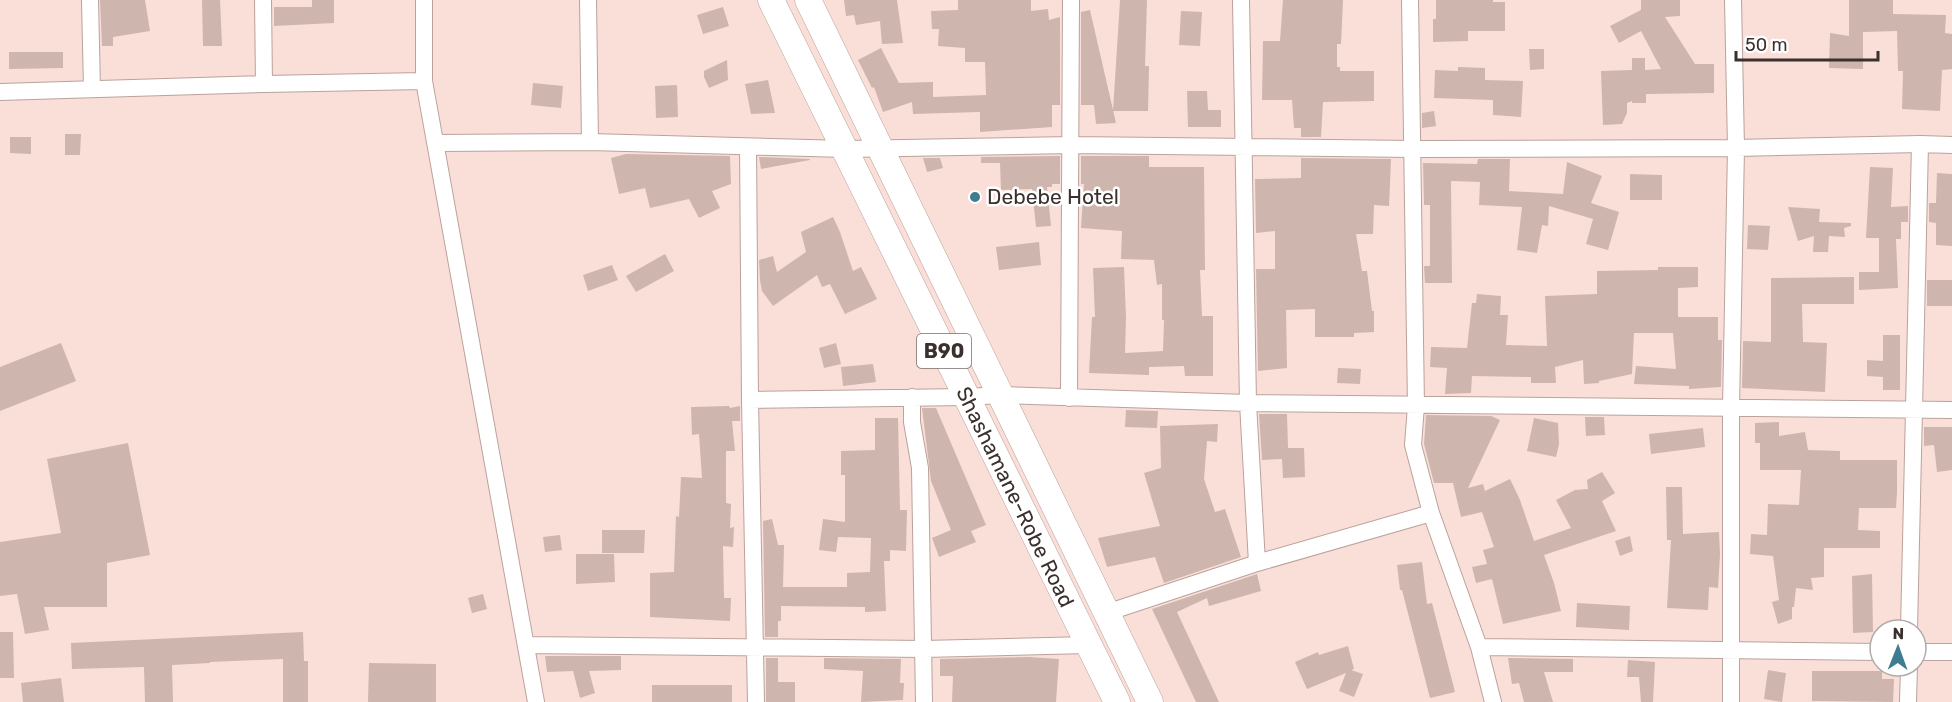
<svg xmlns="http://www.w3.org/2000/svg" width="1952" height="702" font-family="Rubik,sans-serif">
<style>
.building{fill:#ceb5ad}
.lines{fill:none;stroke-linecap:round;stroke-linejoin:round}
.minor-casing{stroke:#bba29b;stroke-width:18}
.primary-casing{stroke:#bba29b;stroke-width:27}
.minor{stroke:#fff;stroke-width:16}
.primary{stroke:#fff;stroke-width:26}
.poi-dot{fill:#3f7c92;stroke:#fff;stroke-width:2}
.labels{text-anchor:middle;stroke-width:5;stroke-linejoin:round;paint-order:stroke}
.shield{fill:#fff;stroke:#756e6c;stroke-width:1.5}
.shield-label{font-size:20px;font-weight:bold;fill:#3a302d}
.poi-label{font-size:21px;fill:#3a302d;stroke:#fff;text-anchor:start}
.street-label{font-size:21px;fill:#3a302d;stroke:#fff}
</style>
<rect width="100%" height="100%" fill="#fadfd8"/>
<!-- building -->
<path class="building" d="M100,0H145L150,31L113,37V46H102Z
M202,0H220L222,46H203Z
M312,0H334V23L274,26V7H312Z
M844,0H897L903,43L882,44L880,21L856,25L854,15L846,16Z
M958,0H1031V11L1048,9L1049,20L1060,17V105H1052V127L980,132V112L913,114L912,102L883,112L874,87L872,88L858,60L881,48L899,83L933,82V97L986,95L985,62H965V48L938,46L939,29H932L931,11L958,10Z
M1120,0H1147L1145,66H1149L1148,111H1113Z
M1283,0H1343L1341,44H1337V67H1340V71H1374V101L1323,102L1321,137H1301V128H1294L1292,100H1262L1263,41H1280Z
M1436,0H1493V2H1505V31H1468V41L1433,42V19H1436Z
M1641,0H1680V16L1665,17L1695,64H1714V93L1646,94V103H1632V101L1627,103V113L1622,124L1603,125L1601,71L1632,70V58H1645V70L1661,69L1641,31L1619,43L1610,26L1641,10Z
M1849,0H1893V14L1946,15L1945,33L1952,34V69L1942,70L1940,111L1902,109L1903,71H1898L1897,31L1863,32V69L1829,68L1830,33L1849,36Z
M723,7L729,26L703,34L697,15Z
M1090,10L1116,123L1096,124L1094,105H1081V12Z
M1181,11L1202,12L1200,46L1179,45Z
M1529,49H1544V69L1530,70Z
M9,52H63V68L9,69Z
M727,60L728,80L709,88L704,77V71Z
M1458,67L1485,68V80L1523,81L1521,117L1493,115V100L1434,98L1435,70L1458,71Z
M768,80L775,113L751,114L745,84Z
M533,83L563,86L561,108L531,105Z
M677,85L678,117L656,118L655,86Z
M1187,91H1207L1208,110H1221V127H1188Z
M1434,111L1436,126L1422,128V113Z
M65,134H81L80,155H65Z
M10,137H31V154L10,153Z
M626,154L730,156L731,184L712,191L720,208L699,218L689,199L650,208L645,188L619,194L611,158Z
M1060,156V184H1052V187H1047L1051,226L1036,227L1032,189L1001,190L1000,163H981V157Z
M1081,156H1149V167H1204L1205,270H1200L1202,316H1213V376H1185L1184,366L1149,367V375L1089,373L1092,317H1095L1093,268L1124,267L1126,318L1125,353L1163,351L1164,320H1162V284L1157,285L1154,260L1121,259L1122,231L1081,228L1084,184H1081Z
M759,157L810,159V160L761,169Z
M923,158H940L943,168L927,172Z
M1301,158L1391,159L1389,206L1374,205L1373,234H1356L1362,271H1367L1372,311H1374V332L1354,333V337H1315V309L1286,310L1287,368L1258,371L1256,269H1275V231L1256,233L1255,179L1301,178Z
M1478,159H1510L1509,191L1563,194L1567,162L1602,176L1591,203L1619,212L1608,250L1586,244L1593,219L1549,206L1548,226L1542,225L1537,253L1517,250L1522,207L1479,205L1480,182L1451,181L1452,283H1425L1424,266H1430V205H1424L1423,163L1477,164Z
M1870,167L1893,168L1891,207L1908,206V222H1901V239H1896L1898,288L1859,290V272H1879V238H1866Z
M1937,173L1952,174V246L1936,245V223L1929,222V203H1936Z
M1630,174L1662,175V200H1630Z
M1788,207L1820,209L1819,222L1851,223V226L1844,228L1845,237L1829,236L1828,252H1813L1814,236L1798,241Z
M833,217L840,232L853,271L861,267L877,299L845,314L830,284L822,287L817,275L773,306L762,291L760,280L759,260L773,256L777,272L806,252L801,232Z
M1748,225L1770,226L1768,250L1747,249Z
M1039,242L1041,265L999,270L996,247Z
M665,254L674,271L636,292L626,276Z
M612,265L618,280L588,291L583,275Z
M1658,267H1698V287L1678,288V317H1718V340H1722L1721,387L1689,389V386L1634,384L1636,366L1676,369L1673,333H1634L1632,374L1599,381V383L1584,384L1583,360L1555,367L1556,383H1531V377L1472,376L1471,393L1445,394L1447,368L1430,367L1431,347L1467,348L1472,303H1476L1477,294L1501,296L1500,315H1508L1506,345L1547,346L1545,296L1597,294V271L1658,270Z
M1854,277V304H1802L1803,342L1827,343L1825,392L1742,388L1743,341L1771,342V278Z
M1927,280H1952V306H1927Z
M1883,335H1900V390H1883V377L1867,376V360L1883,361Z
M61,343L76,381L0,411V367Z
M836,343L841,364L824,368L819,348Z
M873,364L876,382L843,386L841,367Z
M1338,368L1361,369L1360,384L1337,383Z
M729,406L730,408L740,406V421H732L735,451H726V503L731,504L730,528L734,527L733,547L723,546L724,598H731L730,621L650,617V573L674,572L676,516L679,517L681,477L702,478L699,434L692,435L691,407Z
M922,408H936L986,525L971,531L976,542L939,557L932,538L951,530L931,481Z
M1126,410L1158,411L1157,428L1125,427Z
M1259,414H1287L1288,448H1304L1305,477L1283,478L1282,459L1262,460Z
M1426,415L1491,416L1500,420L1468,488L1483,484L1485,491L1510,479L1520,500L1534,541L1571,528L1556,500L1575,490L1588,489L1587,480L1602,472L1615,493L1602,501L1616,531L1544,555L1554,583L1561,611L1503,624L1492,579L1476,583L1472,567L1487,564L1483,550L1494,547L1482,512L1461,517L1453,483H1434L1424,444Z
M1585,417H1604L1605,435L1586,436Z
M875,418H898L900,510H907L906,551L890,550V561H884L886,611L865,612V607L781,606V621H778V637H765L763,521L772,519L778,545H784L783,587H847V573L870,572L871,538L838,537L836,552L819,550L823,519L845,522V475H841V451L875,450Z
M1534,418L1558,423L1559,444L1556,457L1527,451Z
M1779,422V436L1805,432L1808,450L1840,451V460H1897V492L1896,508H1859L1858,530L1880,531V548H1824V577L1811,578L1813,590L1796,588L1794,607H1792V619L1778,624L1772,602L1779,600L1773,556L1750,554L1751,534L1767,535L1768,504L1799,505L1801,470H1760V443H1755V423Z
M1218,424L1217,442L1207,441L1204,479L1215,512L1225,509L1241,557L1164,583L1155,557L1107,567L1098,538L1160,526L1144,473L1161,468L1160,426Z
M1924,427H1952V470L1937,472L1934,445L1924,446Z
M1703,428L1705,447L1651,454L1649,434Z
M128,443L150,555L107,563V607H44L49,630L25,634L17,594L0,596V542L61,533L47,459Z
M1666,487H1682L1683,534L1719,532L1720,555L1718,588L1709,587L1708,610L1667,608L1671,540H1667Z
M602,530H645L644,553H602Z
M560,535L562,550L545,552L543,537Z
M1630,536L1633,551L1620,556L1615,541Z
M576,554H614L615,582L576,584Z
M1422,562L1427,604L1432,603L1455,692L1430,698L1402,590H1400L1397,565Z
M1257,574L1261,591L1209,606L1207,598L1177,612L1219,702H1196L1152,609Z
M1872,574L1873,632L1853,633L1852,576Z
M483,594L487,609L472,613L468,598Z
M1577,603L1630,606L1629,630L1576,627Z
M0,632H13L14,678H0Z
M303,632L304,661H308V702H283V659L210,662V663L172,665L173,702H145L144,667L72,669L71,643Z
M1348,646L1354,669L1351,670L1363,674L1354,697L1339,691L1346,673L1307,689L1295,662L1318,652L1319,655Z
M545,656H621V670L589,671L595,693L580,698L573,671L547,672Z
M1028,657L1059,659L1056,702H952L953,676H940V659Z
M766,658H778V682H795V702H766Z
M824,658L901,659L900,683H904L903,700L861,702L863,671L824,669Z
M1508,658L1573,659V672H1544L1553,702H1524L1519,683L1512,684Z
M1628,660L1655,662L1653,702H1641L1639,677H1627Z
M369,663L436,664V702H368Z
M1768,670L1786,673L1782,702L1764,699Z
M1812,671H1882V679H1894L1893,702L1812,701Z
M61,678L64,702H23L21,683Z
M652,685H732V702H652Z"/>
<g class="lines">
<!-- minor casing -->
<g class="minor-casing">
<path id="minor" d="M90,0L92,89
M263,0L264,84
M424,0V81L536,702
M588,0L590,142
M1241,0L1248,403L1257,563
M1410,0L1416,406L1413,445L1431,513L1479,647L1493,702
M0,92L264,84L424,81
M435,143L590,142L846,149L1072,145L1413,149L1736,148L1920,144L1952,145
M748,147L750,400L756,702
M912,397V422L920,468L924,702
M1069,398L1071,0
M750,400L966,397L1002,395L1248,403L1952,410
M1106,613L1257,563L1431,513
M1909,630L1920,144
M527,645L924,649L1089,645
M1479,647L1880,652
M1916,652H1952
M1731,702V408L1736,148L1733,0
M1908,702L1909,666"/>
</g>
<!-- primary casing -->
<g class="primary-casing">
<path id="primary" d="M771,0L1117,702
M808,0L1150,702"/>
</g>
<!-- minor -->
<use href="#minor" class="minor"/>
<!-- primary -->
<use href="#primary" class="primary"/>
</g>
<!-- markers -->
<circle class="poi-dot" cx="975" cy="197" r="6"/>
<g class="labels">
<!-- shield labels -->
<rect class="shield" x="917" y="334" width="54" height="34" rx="4.5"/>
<g class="shield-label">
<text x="944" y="358">B90</text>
</g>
<!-- poi labels -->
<g class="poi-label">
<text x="987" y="204">Debebe Hotel</text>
</g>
<!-- street labels -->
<g class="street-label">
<text transform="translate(1015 497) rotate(64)" y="7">Shashamane-Robe Road</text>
</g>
</g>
<!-- north arrow -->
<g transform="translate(1898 648) rotate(1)"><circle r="28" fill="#ffffff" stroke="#b0acab" stroke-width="1.5"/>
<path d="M0-4.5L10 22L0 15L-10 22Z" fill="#3f7c92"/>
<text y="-9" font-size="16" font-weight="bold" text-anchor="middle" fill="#3a302d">N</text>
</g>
<!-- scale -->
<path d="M1736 51v9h142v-9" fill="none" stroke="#3a302d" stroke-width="3"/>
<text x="1745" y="51" font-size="18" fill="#3a302d" stroke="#ffffff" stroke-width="4.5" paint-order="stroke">50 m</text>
</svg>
